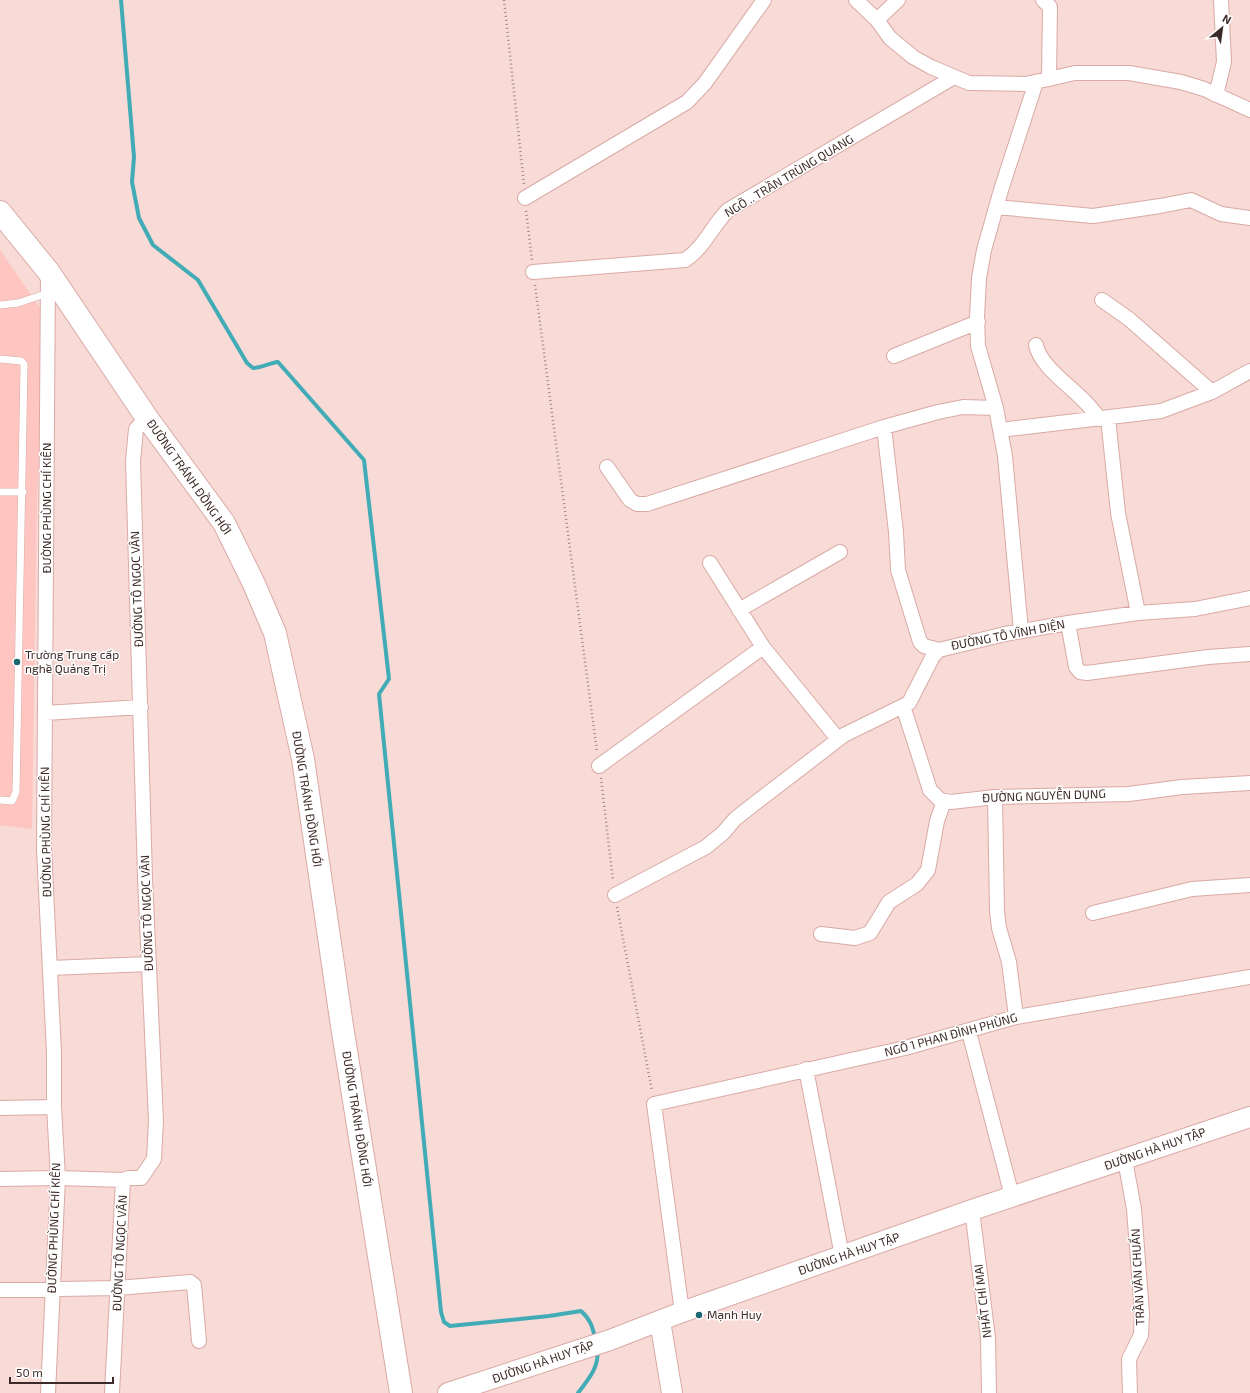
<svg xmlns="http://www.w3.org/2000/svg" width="1250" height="1393" font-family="'Exo 2',sans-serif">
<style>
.built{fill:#ffc6c1}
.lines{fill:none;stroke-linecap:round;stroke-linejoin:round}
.stream{stroke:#42acb6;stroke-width:4}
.lane-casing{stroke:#d9aaa5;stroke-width:8}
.street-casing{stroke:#d9aaa5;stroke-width:16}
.secondary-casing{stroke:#d9aaa5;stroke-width:22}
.highway-casing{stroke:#d9aaa5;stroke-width:24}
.path{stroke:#a18886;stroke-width:2.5;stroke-dasharray:1 3;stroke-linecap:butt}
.lane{stroke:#fff;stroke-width:7}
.street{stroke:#fff;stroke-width:14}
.secondary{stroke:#fff;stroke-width:20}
.highway{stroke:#fff;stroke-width:22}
.poi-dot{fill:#1c6870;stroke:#fff;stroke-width:1.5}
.labels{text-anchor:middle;stroke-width:3;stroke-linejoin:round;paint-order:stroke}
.street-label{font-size:12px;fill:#3c2a28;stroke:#fff}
.poi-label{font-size:12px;fill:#3c2a28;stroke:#fff;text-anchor:start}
</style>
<rect width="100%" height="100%" fill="#f8dad7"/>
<!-- built -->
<path class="built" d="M0,250L45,315L37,498L32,829L0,825Z"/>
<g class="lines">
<!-- stream -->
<path class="stream" d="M121,0L134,157L132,182L139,218L153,245L198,280L247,363L253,368C262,368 269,363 278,362L364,460L389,679L379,694L441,1312L444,1322L450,1326L549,1316L581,1311C590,1319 593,1327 595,1339
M578,1393C588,1380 600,1366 597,1350"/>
<!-- lane casing -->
<g class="lane-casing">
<path id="lane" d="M0,305L18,303L48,293
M0,359L21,361L24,364V368L16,792L12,801L0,800
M0,492H23"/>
</g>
<!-- street casing -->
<g class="street-casing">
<path id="street" d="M856,0L877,20L890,38L913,57L931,67L969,83L1026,84L1075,73H1129L1181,82L1204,89L1250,110
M1043,0L1050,7L1049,79
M877,20L898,0
M1216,95L1224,62L1221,0
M525,198L687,102L705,83L764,0
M996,207L1093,216L1160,206L1191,200L1221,214L1250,218
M533,272L685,260C704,248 712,226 728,210L954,77
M1102,300L1129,319L1212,392
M1036,345C1041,371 1084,393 1099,419
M894,356L978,322
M1108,418L1118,513L1138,613
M884,427L896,532L898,570L920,642L924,646L939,650
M1000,430L1161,411L1212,392L1250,371
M607,467L630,500L637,504H647L884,427L938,412L963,407L996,408
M710,563L763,647L838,739
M739,610L840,552
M1068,623L1076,667L1080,672L1087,673L1208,657L1250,654
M1021,631L1005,456L996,408L978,346L977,317L979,278L984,250L1001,190L1036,82
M903,706L930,790L940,800L951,802L995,797L1129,794L1182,787L1250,783
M45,713L141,707
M599,766L763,647
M995,797L997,911L999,928L1009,962L1016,1017
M615,895L706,847L723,833L735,819L754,804L844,735L909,703L933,656L939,650L1005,634L1068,623L1138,613L1195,609L1250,598
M1093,913L1192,889L1250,885
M821,934L855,938L870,933L889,902L917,884L928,870L937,821L944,801
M50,968L149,964
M969,1032L1012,1196
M806,1069L842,1256
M0,1108L54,1107
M1125,1160L1134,1209L1142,1313L1141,1335L1129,1359L1130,1393
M0,1179L58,1178L123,1180
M972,1210L988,1338L989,1393
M0,1290L118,1288L190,1282L194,1285L199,1341
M682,1312L654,1104L905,1048L1016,1017L1250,977
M48,1393L58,1178L54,1107V1053L44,849L48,272
M112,1393L123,1180L129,1178H141L154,1159L156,1121L145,878L133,461L136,429L147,418"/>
</g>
<!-- secondary casing -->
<g class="secondary-casing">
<path id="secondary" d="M660,1321L672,1393
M448,1393L610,1340L682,1312L972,1210L1250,1117"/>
</g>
<!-- highway casing -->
<g class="highway-casing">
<path id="highway" d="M0,212L48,271L147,418L224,523L254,584L275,633L303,759L342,1026L401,1393"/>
</g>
<!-- path -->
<path class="path" d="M504,0L524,184
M526,211L532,260
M535,285L597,752
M601,778L613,881
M617,907L652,1091"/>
<!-- lane -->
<use href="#lane" class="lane"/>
<!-- street -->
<use href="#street" class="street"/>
<!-- secondary -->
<use href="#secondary" class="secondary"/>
<!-- highway -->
<use href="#highway" class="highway"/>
</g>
<!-- markers -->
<g class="poi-dot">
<circle cx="17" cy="662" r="4"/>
<circle cx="699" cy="1315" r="4"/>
</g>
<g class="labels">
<!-- street labels -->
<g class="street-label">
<text transform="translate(789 176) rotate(-31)" y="4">NGÕ .. TRẦN TRÙNG QUANG</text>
<text transform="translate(189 477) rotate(55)" y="4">ĐƯỜNG TRÁNH ĐỒNG HỚI</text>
<text transform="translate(47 508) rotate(-90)" y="4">ĐƯỜNG PHÙNG CHÍ KIÊN</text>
<text transform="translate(137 589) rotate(-92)" y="4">ĐƯỜNG TÔ NGỌC VÂN</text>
<text transform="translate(1008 635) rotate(-11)" y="4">ĐƯỜNG TÔ VĨNH DIỆN</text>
<text transform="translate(1044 796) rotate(-2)" y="4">ĐƯỜNG NGUYỄN DỤNG</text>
<text transform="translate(307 799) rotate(81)" y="4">ĐƯỜNG TRÁNH ĐỒNG HỚI</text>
<text transform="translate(46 832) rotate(-91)" y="4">ĐƯỜNG PHÙNG CHÍ KIÊN</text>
<text transform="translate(147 913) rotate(-92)" y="4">ĐƯỜNG TÔ NGỌC VÂN</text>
<text transform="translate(951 1035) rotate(-15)" y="4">NGÕ 1 PHAN ĐÌNH PHÙNG</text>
<text transform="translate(357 1119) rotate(81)" y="4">ĐƯỜNG TRÁNH ĐỒNG HỚI</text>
<text transform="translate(1155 1149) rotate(-19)" y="4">ĐƯỜNG HÀ HUY TẬP</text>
<text transform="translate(54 1228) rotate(-88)" y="4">ĐƯỜNG PHÙNG CHÍ KIÊN</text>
<text transform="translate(120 1253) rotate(-87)" y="4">ĐƯỜNG TÔ NGỌC VÂN</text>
<text transform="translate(849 1254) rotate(-19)" y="4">ĐƯỜNG HÀ HUY TẬP</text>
<text transform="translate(1138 1277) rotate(-93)" y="4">TRẦN VĂN CHUẨN</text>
<text transform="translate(983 1301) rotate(-97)" y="4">NHẤT CHÍ MAI</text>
<text transform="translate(543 1362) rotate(-19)" y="4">ĐƯỜNG HÀ HUY TẬP</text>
</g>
<!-- poi labels -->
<g class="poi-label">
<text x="25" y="659">Trường Trung cấp<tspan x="25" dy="14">nghề Quảng Trị</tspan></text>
<text x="707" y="1319">Mạnh Huy</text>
</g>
</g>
<!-- north arrow -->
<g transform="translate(1222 28) rotate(29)" stroke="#ffffff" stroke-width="3" paint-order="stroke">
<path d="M0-3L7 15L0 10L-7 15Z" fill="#3c2a28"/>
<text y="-6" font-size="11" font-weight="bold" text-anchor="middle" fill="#3c2a28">N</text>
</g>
<!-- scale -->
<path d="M10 1377v6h103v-6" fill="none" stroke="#3c2a28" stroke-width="2"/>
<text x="16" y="1377" font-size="12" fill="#3c2a28" stroke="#ffffff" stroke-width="3" paint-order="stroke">50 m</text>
</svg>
